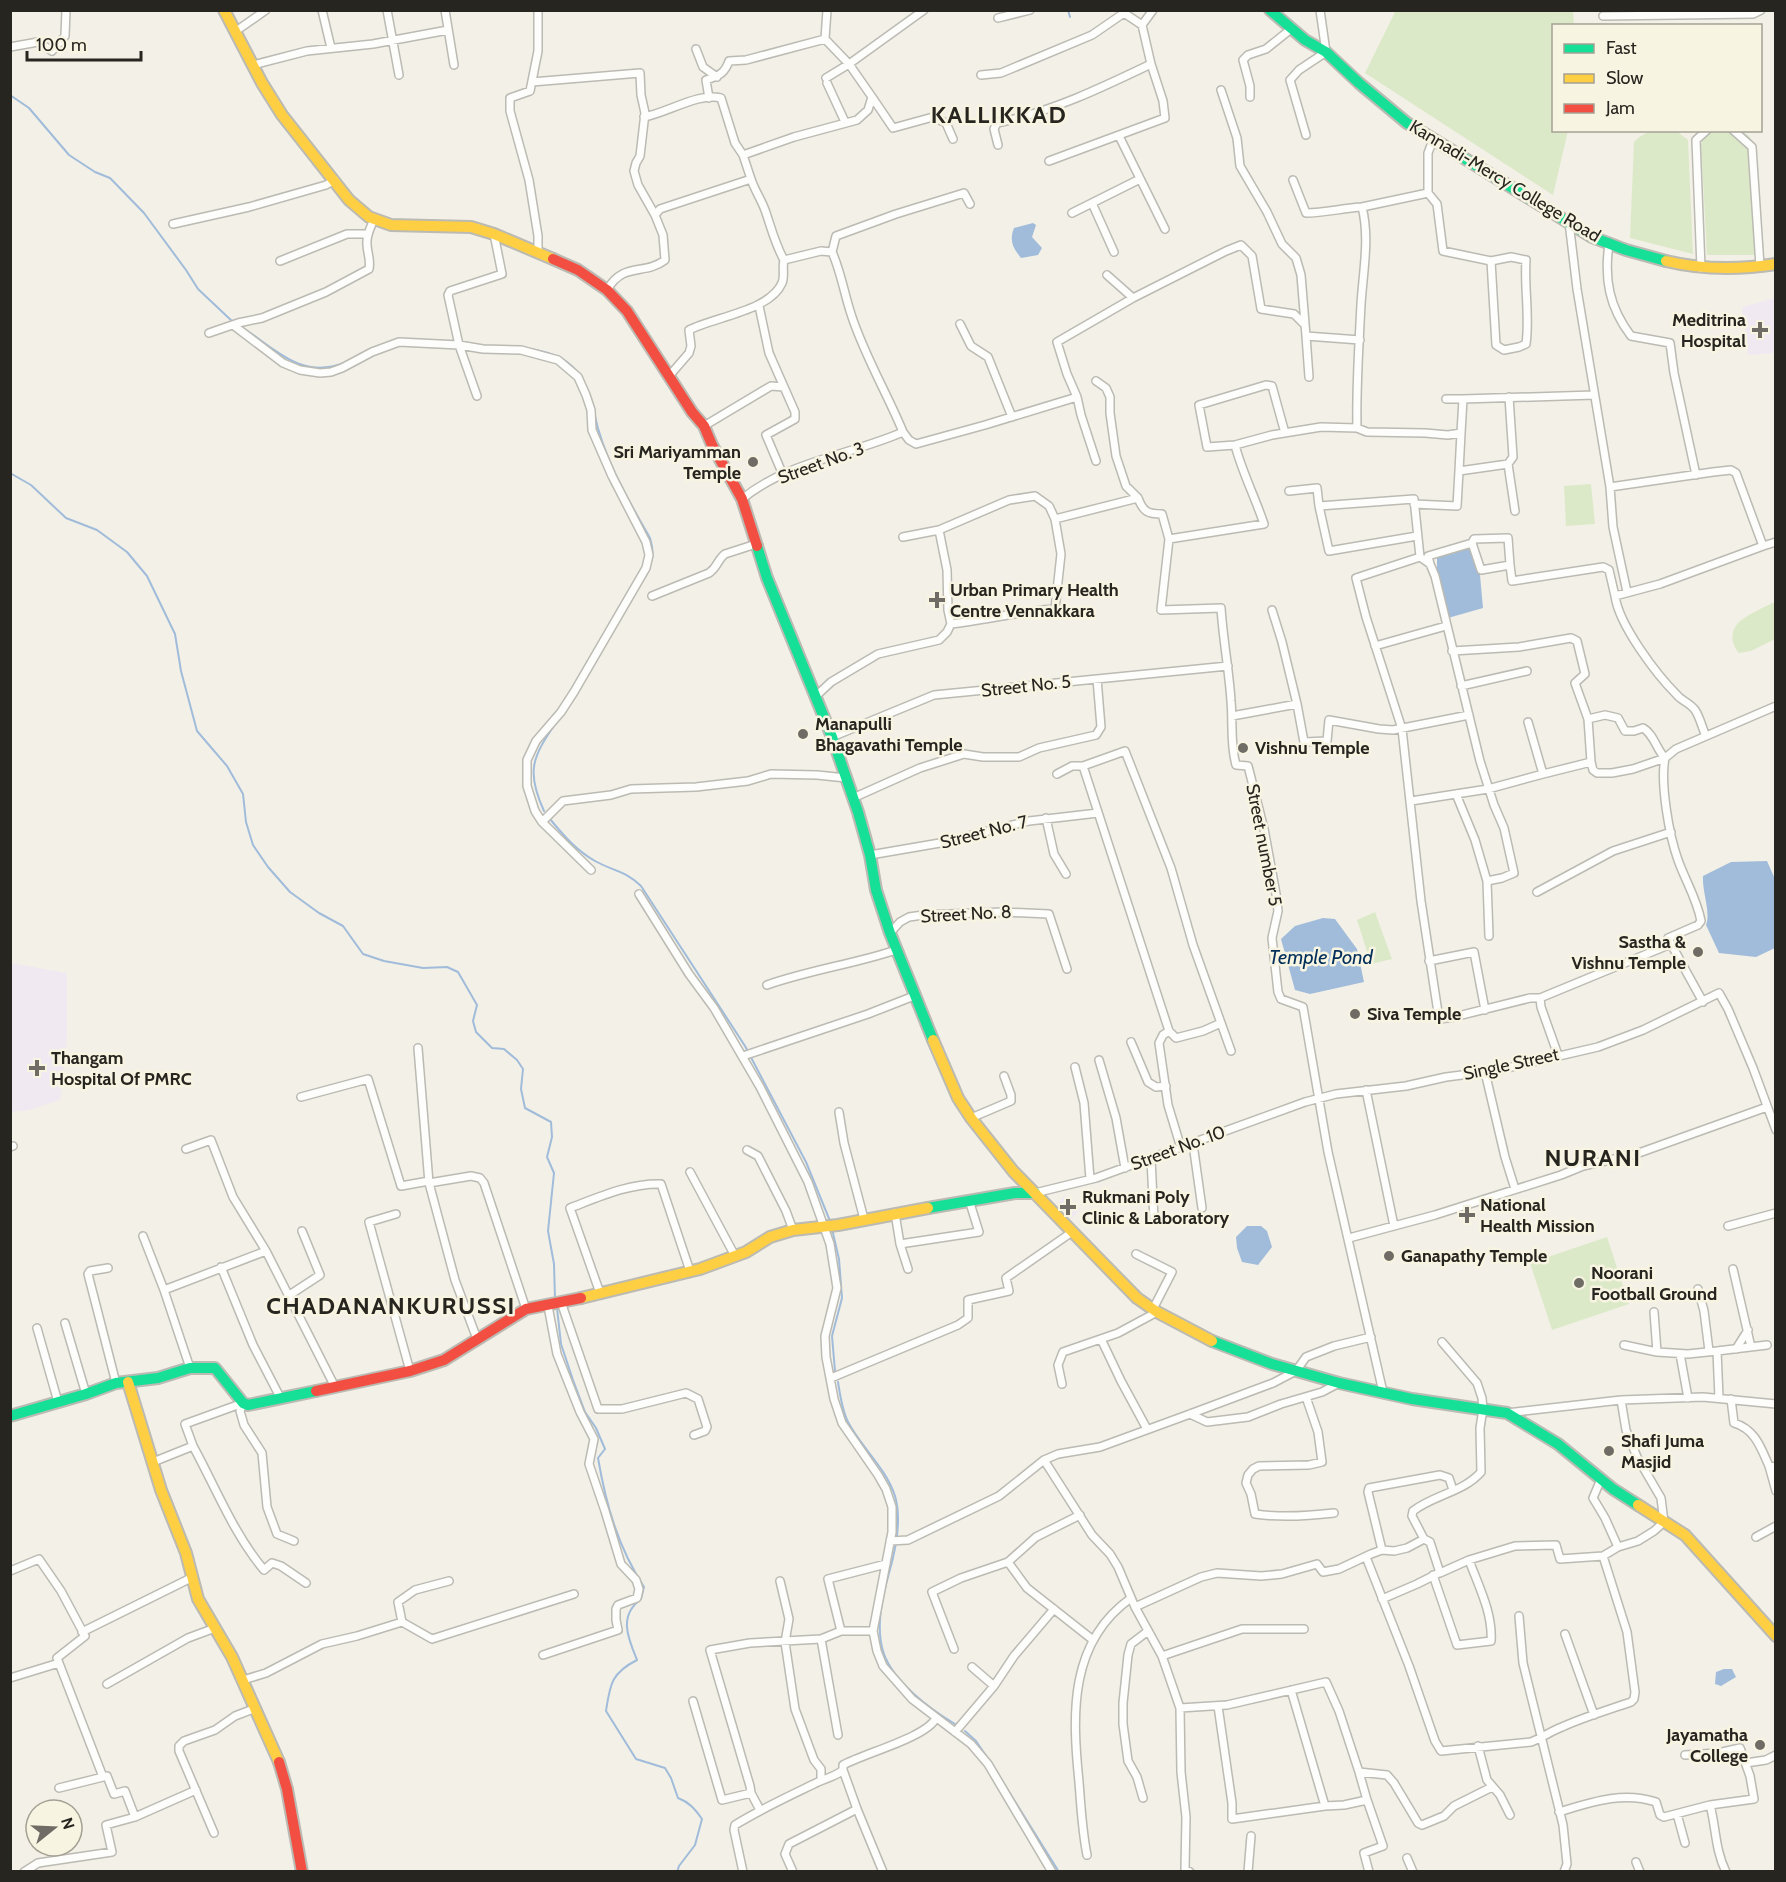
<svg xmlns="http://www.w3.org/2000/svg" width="1786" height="1882" font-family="Cabin,sans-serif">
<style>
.medical{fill:#f1e9f1}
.green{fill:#dce9c8}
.water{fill:#a0bcda}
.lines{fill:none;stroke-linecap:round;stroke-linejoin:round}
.stream{stroke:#a0bcda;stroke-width:2}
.street-casing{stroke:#bbbab3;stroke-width:10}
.fast-casing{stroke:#bbbab3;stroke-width:14}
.slow-casing{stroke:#bbbab3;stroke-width:14}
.jam-casing{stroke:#bbbab3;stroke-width:14}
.street{stroke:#fdfdfb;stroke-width:7}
.fast{stroke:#16e098;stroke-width:10}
.slow{stroke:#ffcf43;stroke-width:10}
.jam{stroke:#f24e42;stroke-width:10}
.poi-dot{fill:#6e6c65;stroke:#f8f4e2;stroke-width:2}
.labels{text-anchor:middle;stroke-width:5;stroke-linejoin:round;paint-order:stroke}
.street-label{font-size:18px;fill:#27251f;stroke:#f8f4e2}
.poi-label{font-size:18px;font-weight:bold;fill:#27251f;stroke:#f8f4e2;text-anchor:start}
.water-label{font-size:20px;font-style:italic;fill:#012f5a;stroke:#f8f4e2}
.district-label{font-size:24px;font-weight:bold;letter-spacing:1.5px;fill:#27251f;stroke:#f8f4e2}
</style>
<rect width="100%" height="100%" fill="#f3f0e7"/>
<!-- medical -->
<path class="medical" d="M1771,299H1775V353L1748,355L1742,307Z
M11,963L67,973V1037L60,1100L29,1110L11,1112Z
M1065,1195L1080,1210L1071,1219L1057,1204Z"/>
<!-- green -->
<path class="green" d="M1396,10L1573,11L1574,25L1554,26V130L1568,131L1553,195L1365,73Z
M1675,130L1688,140L1693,254L1630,238L1634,142C1646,129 1659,130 1675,130Z
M1740,130L1749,136L1754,144L1758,255H1707L1701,144L1705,135L1717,130Z
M1591,484L1595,524L1566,526L1564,486Z
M1775,602V639L1751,651L1739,653C1731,645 1730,632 1738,623C1745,616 1766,606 1775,602Z
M1375,912L1392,959L1371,964L1357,920Z
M1607,1237L1629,1304L1552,1330L1530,1263Z"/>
<!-- water -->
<path class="water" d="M1033,223L1036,225L1032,237L1042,248L1038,255L1021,258C1013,248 1009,241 1014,228Z
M1470,548L1480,575L1483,608L1448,618L1437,572V558Z
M1767,861L1775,879V948L1756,957L1719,953L1706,925C1711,913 1702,892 1703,876L1731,862Z
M1323,918L1335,919L1357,949L1364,982L1310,994L1295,990L1281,939L1295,926Z
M1247,1226H1261L1267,1231L1272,1247L1258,1265L1242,1262L1237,1248L1236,1237Z
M1724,1669H1732L1736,1677L1721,1686L1715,1684L1716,1672Z"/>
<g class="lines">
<!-- stream -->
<path class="stream" d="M1068,10L1070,17
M10,95L29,108L69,155L95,172L110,178L144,213L186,270L198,289L233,322
M240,326C275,348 300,380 344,363
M405,339L447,341
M488,346L518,347
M524,348C562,353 582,365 592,404
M352,359L374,348L399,339
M594,412C603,457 627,498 650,538C653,549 654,556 649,567
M10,473L31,485L66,518L97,530L127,552L147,576L175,634L181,671L197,731L227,766L243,794L246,822L253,845L268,867L290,892L319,913L343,926L363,954L384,961L423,968L447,967L458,972L477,1005L473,1021L476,1032L492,1048L504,1049L517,1060L523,1069L521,1089L525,1108L551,1122L552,1137L547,1157L554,1173L548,1231L554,1264L555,1299
M582,684L629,603
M544,811C526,772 532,757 556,723
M550,819C563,835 577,851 595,861C613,871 624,870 641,886L745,1046L806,1162L830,1221
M832,1229L839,1259L842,1298L832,1336L835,1371
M557,1308L561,1344L573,1380L585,1412L596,1428L605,1449L598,1458C606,1505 618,1547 644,1587L641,1599C618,1616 628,1638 637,1660C611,1673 610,1685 606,1711L636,1759L665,1768L671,1778L678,1798C689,1802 695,1809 702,1819L695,1845L679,1866L677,1872
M838,1382C840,1395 842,1410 848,1422C861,1447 886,1468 895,1496C902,1520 896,1549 889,1573C882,1598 875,1629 884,1654C894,1682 930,1709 955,1724
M965,1731L976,1741L991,1763L1059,1872"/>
<!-- street casing -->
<g class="street-casing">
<path id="street" d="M322,10L331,48
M387,10L399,75
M445,10L454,65
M1124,13L1142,25L1153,10
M1603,16L1753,14L1761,10
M998,18L1030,10
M236,31L266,10
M10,47L38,42L52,51L65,36L66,10
M696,49L703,67L717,77
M253,65L307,51L373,44L448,30
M981,75L1001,73L1092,35L1124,13L1122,10
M826,78L849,64L924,10
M532,82L640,73L641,95L645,113L640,156L636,163L634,171L638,185L655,215
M827,83L845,122
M1221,90L1237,138L1240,166L1267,212L1282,244L1296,258L1301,275L1306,336
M872,97L893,128L933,117L946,123L953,139
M1250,97V86L1243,60L1248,55L1266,49L1291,29
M709,98L706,80C719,76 725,73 729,61L746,60L825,39
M644,117C667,113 699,92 721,98L735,143L743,155
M1733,130L1752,147L1760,266
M1306,135L1290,80L1299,70L1326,52L1320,10
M1119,136L1165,229
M1433,140L1428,153V193L1437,204L1443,251L1491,261L1496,345L1504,350L1519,347L1526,344C1530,316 1524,288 1526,260L1511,257L1491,261
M998,145L994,129L997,123C1051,112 1101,88 1151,64L1142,25
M1049,161L1165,118L1163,101L1151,64
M751,179C755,191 761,199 765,210C771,227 775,244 784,260
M1293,180L1306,213C1325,213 1343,208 1362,207C1370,238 1363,272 1361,304C1359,345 1356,387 1357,428
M1092,203L1114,252
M1362,207L1428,193
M1072,213L1140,179
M1569,222L1577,289L1610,487L1613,527L1627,592
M173,224L249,207L326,185L335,180
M1609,244C1604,279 1609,307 1631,336L1670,343L1674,373L1696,475
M538,252V236L529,180L510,111V98L530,91L538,51V10
M832,252L836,236L896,214L964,193L970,204
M784,260L821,251L832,252C841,272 844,293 851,314C864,355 887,393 903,432L909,440L916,444L985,425L1077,397
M280,261L347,234H368
M1701,268L1696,140L1707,130
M1107,275L1133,298
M607,290C624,261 644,276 665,260L663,235L655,215L660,209L751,179L743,155L794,137L857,120L868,110L872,97L849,64L825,39L827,10
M759,306L769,353L795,412V419L766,435L783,475
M960,324L971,346L988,357L1012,417
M233,325L283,363L300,370L320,373L331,372L342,368L372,352L399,342L459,345L483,349L521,350L558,360L578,377L586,395L591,410L592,430L612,476L646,542L649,555L646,568L574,692L561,712L536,741L527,760V786L535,811L542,822L591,870
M209,333L238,323L262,318L326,292L369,269C371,259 367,253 367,244C366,235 371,227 374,219
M670,375L689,353L691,346L689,330C714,317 770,311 782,283C785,276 782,267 784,260
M1309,377L1306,336L1360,340
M1096,381L1106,388L1110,397V413L1116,456L1126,486L1138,498
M477,396L459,345L448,295L450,291L502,274L494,234
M1446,399H1463
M704,426L771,386L784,387
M1285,433L1272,386L1266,385L1199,405L1207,447L1235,445L1272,435L1321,427L1357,428L1367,432L1425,433L1448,435L1461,433L1463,399L1594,395
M1461,433L1459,471L1508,464L1513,457L1509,397
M1235,445C1242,472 1255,497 1264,524L1169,539L1161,610L1221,608C1223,639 1229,670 1231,701C1233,723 1230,744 1236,765L1248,766L1264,829L1276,894L1278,911L1272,938L1278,992L1281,999L1303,1007L1328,1152L1383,1392
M1096,461L1081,415L1077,397L1067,374L1057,342L1133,298L1226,251L1241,245L1252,256L1261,309L1294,314L1304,324
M1508,464L1515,511
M1610,487L1713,472L1731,470L1736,473L1763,546L1660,584L1615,596C1619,625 1656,674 1677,695C1682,701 1690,703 1695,710C1700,717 1702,728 1706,736
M1289,491L1317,488L1319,506L1414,499L1420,557
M1035,496L1049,506L1055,519L1061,554L1055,609C1020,611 986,620 951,624L948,610L947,570L939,530L1009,500Z
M742,499C787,462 850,455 903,432
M1414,504L1457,506L1459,471
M1319,506L1329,551L1417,536
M1055,519L1138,498C1143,512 1148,514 1162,514L1169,539
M903,537L939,530
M1763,546L1776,542
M1430,564L1428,556L1472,543L1481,570L1510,565L1508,538L1474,539L1472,543
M1510,565L1512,581L1603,567L1609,570L1615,596
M652,596L709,573C718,567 717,560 725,554L756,544
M1272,610L1282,642L1297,704
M1375,646L1446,626
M1452,651L1519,647L1571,638L1577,641L1585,674L1575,683L1588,719L1591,762L1593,770L1597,773H1612L1633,769L1665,758C1660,783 1669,835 1678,860C1685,880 1697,899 1701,921L1698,925L1668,938L1671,944L1540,998L1541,1007L1558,1055
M1461,686L1527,671
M815,697L831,682L878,654L939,640L947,632L951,624
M1232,716L1297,704L1304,742L1327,741L1329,720L1379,729L1393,730L1469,715
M1588,719L1605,715L1618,718L1625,731H1634L1643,728C1654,734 1656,749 1665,758L1676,749L1776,706
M1528,722L1543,774L1591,762
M832,737L934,695L1228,666
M1083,766L1125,751L1171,868L1193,945L1221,1023L1203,1031L1176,1038L1169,1031
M1057,774L1072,766H1083L1169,1031L1163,1035L1159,1043L1168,1105L1181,1148
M1456,794L1475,840L1487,881L1502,878L1514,873L1504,828L1494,805L1480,761L1435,576L1430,564L1420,557L1356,578L1366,617L1402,729L1421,901L1439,1019L1454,1017L1530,998H1540
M853,798L920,768L964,754L983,757H1019L1039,748L1096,735L1101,727L1097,679
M1411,801L1488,789L1543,774
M1046,818L1054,854L1066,874
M542,822L563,801L611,795L631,789L696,787L748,781L771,774L817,775L846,778
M870,855L940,843L1029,821L1098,813
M1487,881L1489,936
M1537,892L1613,851L1671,832
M639,894L689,974L714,1008L760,1087L808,1182L830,1244L837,1288L825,1336L826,1357L834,1399L842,1423L878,1475L886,1489L892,1507V1532L873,1631L877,1651L883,1666L912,1699L971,1744L988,1764L1052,1872
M890,933L900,922L909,917L923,915L1003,912L1049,914L1067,969
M1671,944L1703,1002
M1429,961L1474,952L1485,1010
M767,985C810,970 854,964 896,950
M1221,1023L1231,1051
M1131,1042L1148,1082L1156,1087L1166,1086
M418,1048L429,1183
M743,1056L868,1014L914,996
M1099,1060L1116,1118L1125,1168
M1075,1067L1084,1103L1090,1179
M1485,1072L1505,1157L1515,1189
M1366,1090L1394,1226
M301,1097L368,1079L401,1186L429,1181
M839,1112L844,1143L864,1219
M971,1118L1011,1101V1095L1004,1076
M1193,1144L1202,1208
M10,1147L13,1146
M186,1149L211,1140L233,1197L266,1251
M747,1150L758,1156L786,1211L793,1230
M1151,1159L1154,1220
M690,1172L735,1256
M1035,1193L1096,1178L1305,1102L1336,1094L1406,1086L1446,1077L1494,1071L1598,1047L1643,1030L1719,993L1728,1009L1753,1068L1776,1130
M895,1213L900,1244L908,1269
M396,1214L369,1222L410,1371
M1728,1226L1776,1213
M143,1236L164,1290
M1349,1238L1435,1215L1561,1175L1583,1166L1636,1154L1767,1107
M900,1244L979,1232L969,1200
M1136,1254L1172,1272L1153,1309
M221,1267L253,1345L281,1399
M108,1268L90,1271L88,1274L116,1383
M1733,1269L1751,1347
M1698,1289L1704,1311L1709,1351
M600,1293L570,1208C599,1197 630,1183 661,1184L690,1271
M288,1296L320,1275L302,1231
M561,1302L598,1409H622L686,1393L698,1399L707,1427L705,1431L694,1435
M1654,1312L1657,1352
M65,1323L86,1394
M37,1328L58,1402
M1371,1337L1334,1346L1306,1357L1296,1371L1273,1383L1190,1414L1100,1447L1058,1454L1044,1460L1092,1535L1110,1554L1118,1567L1135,1607L1201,1577L1217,1573L1261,1576L1282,1574L1317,1564L1323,1572L1339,1569L1371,1554L1382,1550L1394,1551L1407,1548L1424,1539L1412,1516L1413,1511C1433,1495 1464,1492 1481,1472L1480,1428L1483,1409L1482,1398L1477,1383L1442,1342
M477,1339L455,1280L429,1183L471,1176L480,1178L484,1183L526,1309
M1101,1339L1121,1381L1147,1429
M1624,1345L1657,1352L1688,1354L1717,1351L1719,1398
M1736,1349L1748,1330
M1717,1351L1767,1345
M1680,1354L1688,1398
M190,1368L164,1290L266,1251L335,1387
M831,1378L958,1325L968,1318V1300L1009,1291L1006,1278L1072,1232
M1062,1384L1058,1365L1063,1352L1118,1333L1157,1312
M1306,1397L1318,1432L1322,1462L1309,1465L1259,1466L1253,1469L1248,1475L1246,1483L1251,1494L1255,1514C1281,1518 1308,1516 1334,1513
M1731,1399L1734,1423C1755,1429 1761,1448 1769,1466
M243,1403L240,1411L244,1425L262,1453L267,1507L277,1534L294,1541
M1507,1413L1621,1400L1703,1397L1776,1404
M1190,1414L1207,1422L1248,1417L1281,1404L1322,1392L1339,1383
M193,1446L185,1424L243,1403
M153,1462L193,1446C216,1488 233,1533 264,1570L272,1563L281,1566L306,1583
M1776,1467L1769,1466L1776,1491
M1601,1479L1593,1498L1605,1518L1618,1547
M1756,1537L1776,1526
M1424,1539L1430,1542L1440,1573L1469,1560L1515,1546L1556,1545L1560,1559L1603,1556L1618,1547L1638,1541L1654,1531L1664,1522L1661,1498L1637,1457L1626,1430L1621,1400
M890,1541L908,1540L999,1496L1044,1460
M1382,1550L1368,1492L1369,1488L1440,1475L1449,1478L1453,1490
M1366,1557L1409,1666L1435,1741L1441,1751L1531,1742C1542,1738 1551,1731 1562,1727C1584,1717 1608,1710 1631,1702L1634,1699L1635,1692L1627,1632L1603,1556
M1008,1562L1027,1588L1093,1640
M10,1571L39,1559L61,1591L85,1636L57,1658L103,1777L59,1788
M1433,1575L1457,1645L1491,1641C1493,1613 1478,1585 1469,1560
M780,1581L789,1619L785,1642L795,1709L814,1760L821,1769V1780
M1382,1599L1417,1584L1437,1574
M1135,1607L1162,1656L1242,1629H1304
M1519,1616L1523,1663L1563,1825L1567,1864L1564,1872
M402,1622L432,1639L574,1594
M841,1631L828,1579L886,1564
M82,1632L193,1577
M1565,1634L1594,1715
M821,1639L838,1735
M954,1649L932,1592L961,1578L1008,1562L1036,1537L1080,1515
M543,1655L618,1630L616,1620V1609L618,1605L637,1598L639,1589L636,1580L621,1564L605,1511L589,1464L594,1439L580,1412L557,1354L548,1306
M1162,1656L1180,1708L1227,1705L1326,1682L1339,1711L1359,1772
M972,1667L994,1686
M10,1678L59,1663
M243,1680L266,1673L322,1644L357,1636L402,1622L398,1602L415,1590L449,1581
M107,1684L188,1638L215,1628
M693,1701L722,1800L751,1793
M1218,1706L1232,1803V1819L1325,1806L1291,1690
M1180,1708L1181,1772L1186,1817L1185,1869L1190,1872
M955,1732L994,1686L1014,1656L1054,1609
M1478,1746L1487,1780L1500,1795L1510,1815
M1746,1763L1766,1760L1776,1755
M843,1770L857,1809L883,1872
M103,1777L107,1776L114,1794L125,1791L135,1817
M1143,1798L1137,1777L1128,1761L1123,1724V1703L1128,1655L1131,1644L1148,1631
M1367,1800L1383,1846L1364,1853L1369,1872
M1710,1805C1716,1827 1715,1850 1726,1872
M1325,1806L1344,1805L1367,1800L1359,1772L1387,1775L1394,1783L1418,1823L1422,1825L1444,1816L1454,1806L1492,1787
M760,1810L751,1793L750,1786L710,1650L750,1643L821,1639L841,1631H873
M1559,1812C1592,1802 1623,1791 1656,1802L1660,1815L1664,1817L1710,1805L1754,1799L1750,1776L1740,1748L1718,1753L1685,1755
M1677,1814L1685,1843
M214,1833L179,1751V1746L184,1741L215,1730L235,1716L256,1708
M1087,1855C1082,1830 1081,1807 1079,1782C1072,1714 1069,1642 1131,1598
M1407,1858L1413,1872
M1636,1862L1640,1872
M24,1872L38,1863L112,1852L106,1825L135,1817L196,1790
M743,1872L734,1830L735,1825C761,1809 787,1797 814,1784C823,1779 835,1777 843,1770V1765C865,1753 927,1737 936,1718
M793,1872L785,1854L789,1844L857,1809
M1248,1872L1251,1836"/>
</g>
<!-- fast casing -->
<g class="fast-casing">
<path id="fast" d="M1270,10L1305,40L1326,52L1359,83L1407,123L1592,237L1626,250L1666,261
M757,546L767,578L832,737L858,812L870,855L876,890L890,933L933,1040
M928,1208L1015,1193H1035
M1212,1341L1272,1364L1339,1383L1412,1399L1507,1413L1558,1444L1613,1489L1638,1505
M10,1416L86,1394L116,1383L158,1378L190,1368H215L243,1403L248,1405L316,1391"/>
</g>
<!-- slow casing -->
<g class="slow-casing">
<path id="slow" d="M224,10L262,83L282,115L349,200L369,217L391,225L471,227L494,234L553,259
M1666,261C1703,270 1738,270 1776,264
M933,1040L958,1098L971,1118L1013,1171L1137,1298L1157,1312L1212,1341
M581,1298L700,1269L746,1252L770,1237L793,1230L838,1225L928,1208
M128,1382L161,1490L186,1553L198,1599L232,1657L279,1762
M1638,1505L1685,1535L1776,1636"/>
</g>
<!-- jam casing -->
<g class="jam-casing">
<path id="jam" d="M553,259L578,270L607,290L627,311L692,412L704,426L712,445L742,499L757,546
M316,1391L410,1371L444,1360L526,1309L581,1298
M279,1762L287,1789L302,1872"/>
</g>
<!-- street -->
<use href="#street" class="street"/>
<!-- fast -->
<use href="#fast" class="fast"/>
<!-- slow -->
<use href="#slow" class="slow"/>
<!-- jam -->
<use href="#jam" class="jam"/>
</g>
<!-- markers -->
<g class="poi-dot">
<path d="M1757 321h6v6h6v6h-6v6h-6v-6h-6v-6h6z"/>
<circle cx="753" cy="462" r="6"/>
<path d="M934 591h6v6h6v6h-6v6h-6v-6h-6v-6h6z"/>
<circle cx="803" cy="734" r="6"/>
<circle cx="1243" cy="748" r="6"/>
<circle cx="1698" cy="952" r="6"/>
<circle cx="1355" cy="1014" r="6"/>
<path d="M34 1059h6v6h6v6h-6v6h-6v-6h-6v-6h6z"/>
<path d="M1065 1198h6v6h6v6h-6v6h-6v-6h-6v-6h6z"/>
<path d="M1464 1206h6v6h6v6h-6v6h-6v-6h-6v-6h6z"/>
<circle cx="1389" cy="1256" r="6"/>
<circle cx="1579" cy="1283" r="6"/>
<circle cx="1609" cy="1451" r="6"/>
<circle cx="1760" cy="1745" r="6"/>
</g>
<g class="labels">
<!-- street labels -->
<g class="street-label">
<text transform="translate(1505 181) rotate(31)" y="6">Kannadi-Mercy College Road</text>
<text transform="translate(821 463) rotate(-20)" y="6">Street No. 3</text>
<text transform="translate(1026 686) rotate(-6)" y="6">Street No. 5</text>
<text transform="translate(984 832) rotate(-14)" y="6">Street No. 7</text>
<text transform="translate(1264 845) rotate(79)" y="6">Street number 5</text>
<text transform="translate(966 914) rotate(-3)" y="6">Street No. 8</text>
<text transform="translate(1511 1064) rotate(-12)" y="6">Single Street</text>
<text transform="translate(1178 1148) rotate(-20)" y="6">Street No. 10</text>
</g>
<!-- poi labels -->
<g class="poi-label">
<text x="1746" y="326" text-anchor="end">Meditrina<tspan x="1746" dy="21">Hospital</tspan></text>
<text x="741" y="458" text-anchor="end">Sri Mariyamman<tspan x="741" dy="21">Temple</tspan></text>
<text x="950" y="596">Urban Primary Health<tspan x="950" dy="21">Centre Vennakkara</tspan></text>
<text x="815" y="730">Manapulli<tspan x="815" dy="21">Bhagavathi Temple</tspan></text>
<text x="1255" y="754">Vishnu Temple</text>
<text x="1686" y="948" text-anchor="end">Sastha &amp;<tspan x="1686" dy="21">Vishnu Temple</tspan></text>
<text x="1367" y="1020">Siva Temple</text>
<text x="51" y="1064">Thangam<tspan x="51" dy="21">Hospital Of PMRC</tspan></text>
<text x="1082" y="1203">Rukmani Poly<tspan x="1082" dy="21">Clinic &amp; Laboratory</tspan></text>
<text x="1480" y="1211">National<tspan x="1480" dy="21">Health Mission</tspan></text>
<text x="1401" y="1262">Ganapathy Temple</text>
<text x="1591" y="1279">Noorani<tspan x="1591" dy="21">Football Ground</tspan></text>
<text x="1621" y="1447">Shafi Juma<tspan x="1621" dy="21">Masjid</tspan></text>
<text x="1748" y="1741" text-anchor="end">Jayamatha<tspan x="1748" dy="21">College</tspan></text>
</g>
<!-- water labels -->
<g class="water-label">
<text x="1321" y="964">Temple Pond</text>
</g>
<!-- district labels -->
<g class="district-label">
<text x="999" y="123">KALLIKKAD</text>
<text x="1593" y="1166">NURANI</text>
<text x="391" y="1314">CHADANANKURUSSI</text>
</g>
</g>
<!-- border -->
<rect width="1786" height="1882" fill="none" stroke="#27251f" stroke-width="24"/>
<!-- legend -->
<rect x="1552" y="24" width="210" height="108" fill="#f8f4e2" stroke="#a4a194" stroke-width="1.5"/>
<rect x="1564" y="44" width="30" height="9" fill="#16e098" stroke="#a4a194" stroke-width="1.5"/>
<text x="1606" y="54" font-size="18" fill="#27251f">Fast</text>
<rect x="1564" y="74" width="30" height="9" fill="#ffcf43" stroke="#a4a194" stroke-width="1.5"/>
<text x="1606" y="84" font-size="18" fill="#27251f">Slow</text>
<rect x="1564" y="104" width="30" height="9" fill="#f24e42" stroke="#a4a194" stroke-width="1.5"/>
<text x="1606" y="114" font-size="18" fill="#27251f">Jam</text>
<!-- north arrow -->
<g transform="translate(54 1828) rotate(72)"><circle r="28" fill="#f8f4e2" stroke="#a4a194" stroke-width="1.5"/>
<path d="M0-4.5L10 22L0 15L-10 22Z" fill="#6e6c65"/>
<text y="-9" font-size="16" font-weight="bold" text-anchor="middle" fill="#27251f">N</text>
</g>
<!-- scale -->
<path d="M27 51v9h114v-9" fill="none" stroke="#27251f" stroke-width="3"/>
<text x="36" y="51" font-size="18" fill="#27251f" stroke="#f8f4e2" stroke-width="4.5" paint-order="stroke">100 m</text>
</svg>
